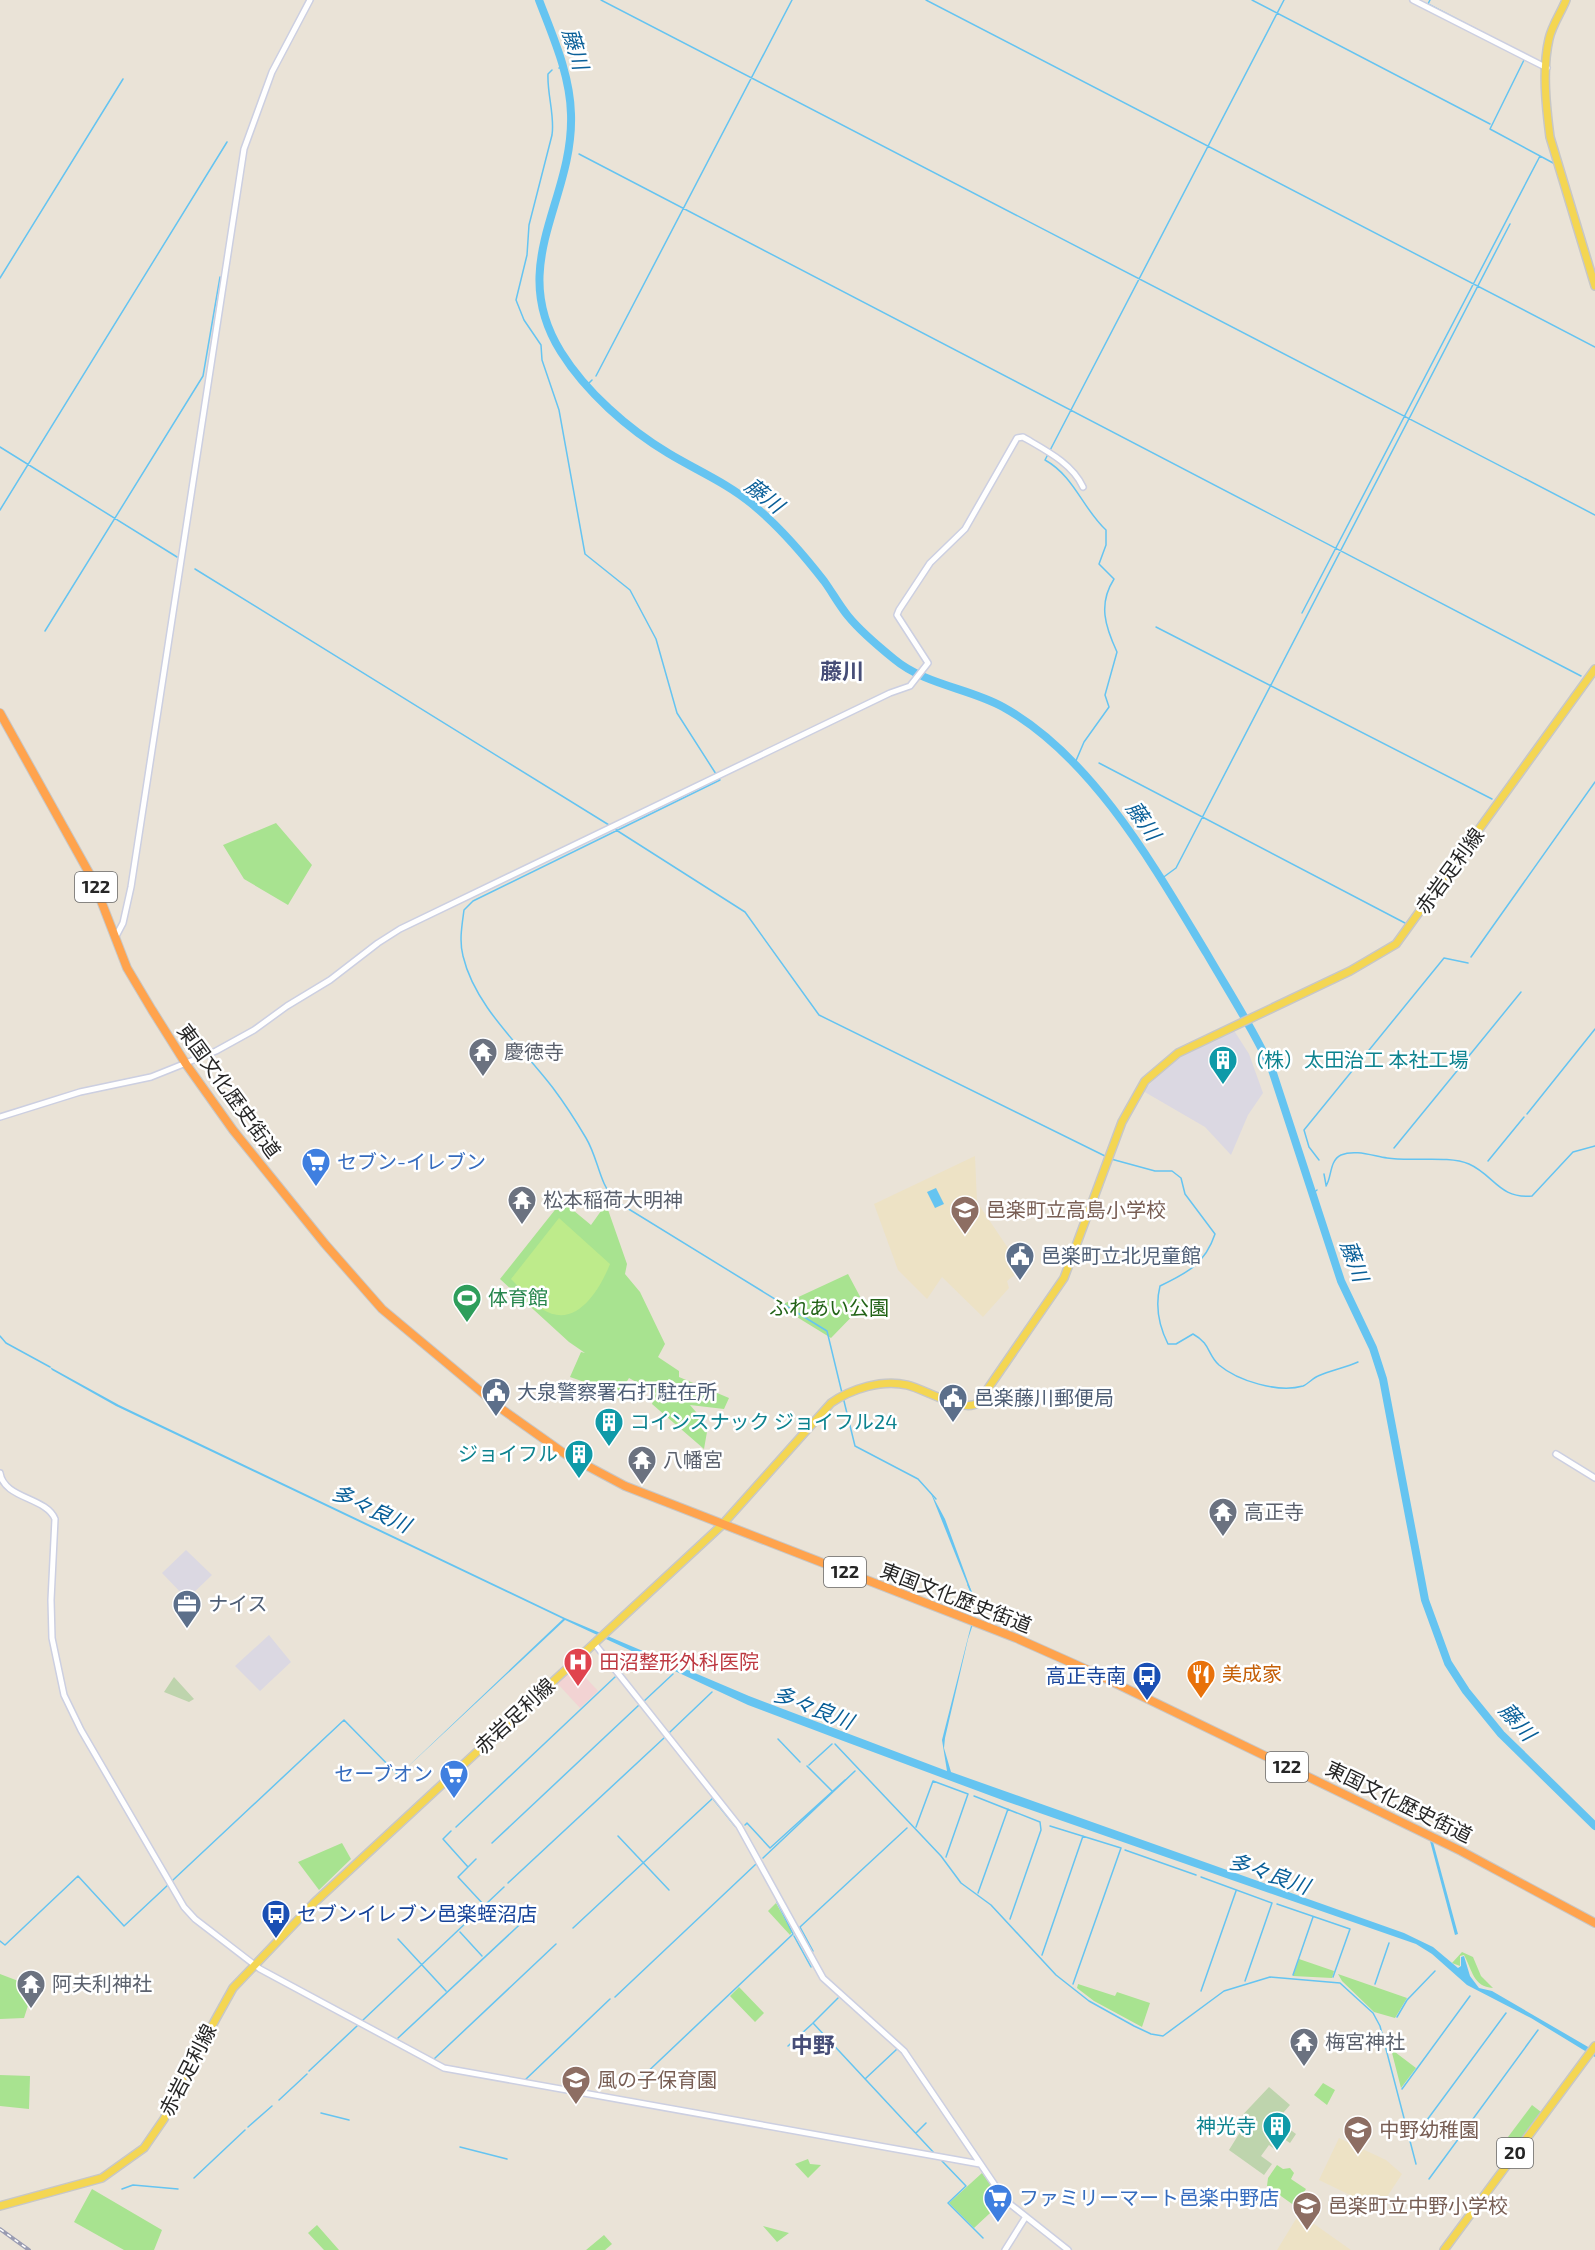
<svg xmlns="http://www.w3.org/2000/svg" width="1595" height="2250" font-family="'Exo 2','Noto Sans JP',sans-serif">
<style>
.industrial{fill:#dbd8e2}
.education{fill:#ede2c5}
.medical{fill:#f2d3d3}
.green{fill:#a8e390}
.cemetery{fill:#bed4ad}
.pitch{fill:#beeb8b}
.water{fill:#65c4f1}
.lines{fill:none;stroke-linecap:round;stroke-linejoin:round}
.stream{stroke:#65c4f1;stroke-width:1.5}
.river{stroke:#65c4f1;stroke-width:8}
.minor-casing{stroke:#cccfe1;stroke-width:8}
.major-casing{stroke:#c7c7c7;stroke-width:10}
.highway-casing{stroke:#c7c7c7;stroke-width:10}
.minor{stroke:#fff;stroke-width:5}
.major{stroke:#f4d652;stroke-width:7}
.highway{stroke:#ffa34d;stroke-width:8}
.rail-casing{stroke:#9a9cb2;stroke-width:4}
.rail{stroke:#fff;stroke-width:1.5;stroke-dasharray:4.5;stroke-linecap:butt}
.labels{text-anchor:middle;stroke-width:5;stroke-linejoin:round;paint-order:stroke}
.shield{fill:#fff;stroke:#676767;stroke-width:1.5}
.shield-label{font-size:18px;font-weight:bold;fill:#262626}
.street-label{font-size:20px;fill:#262626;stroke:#fff}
.worship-label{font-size:20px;fill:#5b616d;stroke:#fff;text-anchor:start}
.culture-label{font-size:20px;fill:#0d838f;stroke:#fff;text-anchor:start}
.shop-label{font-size:20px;fill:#366cbe;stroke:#fff;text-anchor:start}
.education-label{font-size:20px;fill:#785e54;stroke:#fff;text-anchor:start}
.service-label{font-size:20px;fill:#4e5e75;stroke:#fff;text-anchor:start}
.leisure-label{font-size:20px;fill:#27864d;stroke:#fff;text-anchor:start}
.park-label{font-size:20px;fill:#226317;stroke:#fff}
.health-label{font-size:20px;fill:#be3a42;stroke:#fff;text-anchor:start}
.food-label{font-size:20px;fill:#c56008;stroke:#fff;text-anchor:start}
.transit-label{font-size:20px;fill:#164399;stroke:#fff;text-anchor:end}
.water-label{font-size:21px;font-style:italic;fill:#095f98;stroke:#fff}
.quarter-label{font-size:22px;font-weight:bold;fill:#464d77;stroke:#fff}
</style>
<rect width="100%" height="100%" fill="#eae3d7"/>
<!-- industrial -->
<path class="industrial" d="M1233,1029L1249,1054L1263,1093L1248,1115L1231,1155L1205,1127L1143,1091L1174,1059Z
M186,1550L212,1575L187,1599L162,1573Z
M269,1635L291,1662L260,1691L235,1666Z"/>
<!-- education -->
<path class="education" d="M975,1156L977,1202L1022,1269L1007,1281L1009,1288L983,1317L942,1277L927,1299L898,1270L874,1204Z
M1339,2138L1386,2160L1402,2174L1379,2209L1319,2180Z
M1299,2214H1300L1351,2250H1277Z"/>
<!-- medical -->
<path class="medical" d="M575,1666L598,1691L580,1708L557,1683Z"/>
<!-- green -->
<path class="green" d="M276,823L312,865L288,905L244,879L223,845Z
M562,1201L591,1225L606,1204L627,1264L625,1274L640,1292L665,1344L658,1357L679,1371V1377L729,1398L724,1409L690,1405L708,1426L704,1449L652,1404L656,1393L629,1378L619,1394L570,1377L581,1352L585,1353L569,1342L500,1279Z
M848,1274L864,1304L831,1338L779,1306Z
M342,1843L351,1859L319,1890L298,1862Z
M776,1903L792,1932L790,1935L768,1911Z
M1462,1952L1473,1957L1481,1976L1493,1988C1473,1987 1472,1969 1464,1955L1460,1956V1966L1452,1963Z
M1299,1959L1334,1971L1332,1978L1293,1976Z
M0,1974L34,1987L24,2018L0,2019Z
M1338,1974L1407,1998L1395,2018L1374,2012L1342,1981Z
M1078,1984L1115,1996L1117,1992L1150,2003L1142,2027L1094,2001L1077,1988Z
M739,1987L764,2013L755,2022L730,1996Z
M1391,2049L1416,2068L1401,2088Z
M0,2075L30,2076L29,2109L0,2106Z
M1323,2083L1335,2090L1327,2105L1314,2095Z
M1532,2105L1541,2112L1518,2144L1508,2137Z
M808,2159L810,2164L821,2165L808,2178L795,2164Z
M1277,2165L1283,2169L1290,2168L1294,2173L1291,2179L1306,2189L1295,2206L1267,2186L1268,2178Z
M982,2173L1003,2201L974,2228L949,2203Z
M92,2189L162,2230L154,2250H124L74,2222Z
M317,2225L339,2250H324L308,2233Z
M763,2226L789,2233L777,2242Z
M604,2235L612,2244L605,2250H586Z"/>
<!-- cemetery -->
<path class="cemetery" d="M174,1677L194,1699L189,1702L164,1692Z
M1269,2087L1290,2105L1277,2120L1296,2134L1290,2143L1284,2139L1276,2150L1269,2145L1261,2156L1272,2164L1264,2175L1229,2150L1242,2129L1235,2123Z"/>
<!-- pitch -->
<path class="pitch" d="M559,1218L610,1264C600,1289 576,1331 542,1309C531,1302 521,1289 511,1279Z"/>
<!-- water -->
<path class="water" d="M936,1188L944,1204L935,1208L927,1192Z
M50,1367L119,1405L565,1618L749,1696L947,1771L942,1740L976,1606L930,1491L945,1519L978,1609L968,1639L945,1738L944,1748L951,1772L1404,1933L1433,1947L1458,1968L1461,1966V1957L1464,1956L1470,1976L1479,1988L1492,1991L1595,2051V2057L1531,2018L1467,1985L1432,1954L1416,1944L1005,1801L838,1739L748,1705L565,1620L399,1775L563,1619L116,1406L52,1370Z
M1430,1841L1433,1842L1458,1934L1455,1935Z"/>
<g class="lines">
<!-- stream -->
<path class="stream" d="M601,0L1595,515
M926,0L1595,347
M1252,0L1490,124
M1430,0L1428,4L1522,53
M1524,60L1490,129L1555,164
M559,68L564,67
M552,70L548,74C547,94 555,116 552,135L529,225L527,255L516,300L524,320L541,345L542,360L559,410L585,554L630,590L656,639L677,713L716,774
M579,154L1581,676
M0,278L123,79
M596,376L792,0
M587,385L592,380
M0,447L177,557
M0,510L227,142
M195,569L609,825
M1302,613L1540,156
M1156,627L1492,799
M45,631L203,376L220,277
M1075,763L1084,742L1109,707L1105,695L1117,652C1105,626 1098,604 1114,579L1099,564L1106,545V530C1083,509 1074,476 1045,460L1284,0
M1099,763L1405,923
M719,778L720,780L473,901L464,910C462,925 459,941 463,956C475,1007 522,1047 553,1088C565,1104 576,1121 586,1138C598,1158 599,1182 614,1200L827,1331L842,1393
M613,828L745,912L819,1015L1107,1157
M1161,879L1176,868L1510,224
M1471,957L1595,782
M1464,1062L1521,992
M1527,1114L1595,1029
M1394,1148L1461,1066
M1111,1159L1155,1171H1172L1181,1178L1185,1194L1215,1234C1205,1264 1187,1273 1160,1286C1155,1306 1159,1326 1168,1344H1176L1193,1334C1211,1344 1207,1354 1219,1365C1238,1381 1278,1393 1303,1386C1308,1384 1313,1378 1318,1376C1331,1370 1345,1368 1358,1362
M1319,1160L1309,1147L1304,1130L1444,958L1468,963
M1488,1161L1524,1117
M1324,1174L1326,1185
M1326,1186C1332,1177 1329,1161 1341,1155C1355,1149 1373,1156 1387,1158C1411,1162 1448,1155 1469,1164C1494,1175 1499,1199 1532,1196L1573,1152L1595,1146
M1312,1194L1317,1190
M0,1336L6,1343L50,1367
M843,1397L855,1446L918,1479L936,1499
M968,1585L972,1594
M643,1702L673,1674
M670,1732L712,1692
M778,1739L800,1762
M835,1744L941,1856L961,1883L991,1905L1056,1975L1089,2001L1134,2026L1151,2034L1163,2036L1224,1991L1270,1977L1340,1983L1373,2013L1380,2026L1416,2164
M809,1765L832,1744
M807,1766L832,1791
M974,1796L1040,1822L1041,1830L1010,1919
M714,1800L735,1826
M745,1825L747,1823L770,1848L845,1780
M1050,1826L1121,1848L1073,1984
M456,1827L615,1677
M916,1827L933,1781L968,1794L946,1857
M451,1831L443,1839L468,1867
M618,1836L669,1890
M492,1843L639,1705
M1125,1850L1196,1875
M763,1858L855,1771
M476,1859L458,1877L484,1905
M1201,1877L1272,1903L1245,1981
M173,1880L344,1720L398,1775
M508,1883L664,1738
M978,1893L1008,1809
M1277,1904L1350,1929L1333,1977
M573,1928L713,1798
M460,1932L482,1956
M794,1936L811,1967
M398,1939L446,1991
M0,1941L5,1945L78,1876L124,1926L169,1884
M813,1951L800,1927L907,1828
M1042,1955L1083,1836
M1293,1975L1313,1917
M1375,1984L1389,1943
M1201,1991L1236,1891
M615,1997L756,1864
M838,1998L813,2023L935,2154
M1397,2017L1407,2000L1435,1971
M363,2020L504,1887
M398,2038L530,1915
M788,2046L812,2024
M434,2059L556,1944
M309,2071L357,2026
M526,2079L610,1999
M640,2079L793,1934L777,1902
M865,2079L897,2049
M1402,2089L1470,1996
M279,2100L307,2074
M321,2113L349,2120
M248,2127L272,2106
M916,2133L926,2123
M1413,2139L1506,2013
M460,2147L507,2159
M942,2161L966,2186L948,2203L983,2238
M194,2178L245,2130
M1429,2179L1538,2030
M122,2189L133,2185L178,2189"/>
<!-- river -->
<path class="river" d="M539,0C553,37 570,74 571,114C574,201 506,264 561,352C586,392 628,429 668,453C696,470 727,483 752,504C779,526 803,554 824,581C832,592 839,605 848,616C861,632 878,646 894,659C925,685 969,688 1003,707C1093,757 1155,868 1207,954C1229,992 1254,1030 1272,1070L1341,1281L1373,1348L1383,1379L1425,1600L1448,1663L1466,1691L1501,1734L1595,1826"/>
<!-- minor casing -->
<g class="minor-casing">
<path id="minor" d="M1413,0L1547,68
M115,938L123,923L131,887L244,149L272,72L310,0
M0,1117L80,1092L151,1077L216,1051L254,1030L287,1006L330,980L378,943L400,929L890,693L910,686L928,663L897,615L899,610L930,563L965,529L1017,438L1023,437C1045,450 1072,463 1083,487
M1556,1454L1595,1478
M0,1473C4,1499 46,1497 55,1519L51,1600L52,1638L64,1695L81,1730L184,1907L195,1919L260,1969L444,2068L980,2164
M594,1643L739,1826L823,1978L904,2051L1005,2200L1068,2250
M1005,2250L1025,2218"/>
</g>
<!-- major casing -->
<g class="major-casing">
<path id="major" d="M1566,0C1561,13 1552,25 1549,39C1542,69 1546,106 1550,137L1595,286
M0,2206L102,2178L144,2148L164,2119L183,2078L233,1988L315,1902L721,1526L831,1403C851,1389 882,1379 907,1385C925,1389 962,1413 978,1403L1064,1278L1122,1122L1145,1081L1178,1053L1350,971L1396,944L1595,669
M1444,2250L1595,2046"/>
</g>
<!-- highway casing -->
<g class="highway-casing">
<path id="highway" d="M0,713L93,880L127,968L152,1010L186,1064L233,1130L325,1244L382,1309L503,1410L565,1454L625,1486L1016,1638L1090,1671L1461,1851L1595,1923"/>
</g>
<!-- minor -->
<use href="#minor" class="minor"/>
<!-- major -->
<use href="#major" class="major"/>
<!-- highway -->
<use href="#highway" class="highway"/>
<!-- rail casing -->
<g class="rail-casing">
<path id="rail" d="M0,2229L29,2250"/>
</g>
<!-- rail -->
<use href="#rail" class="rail"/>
</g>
<!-- icons -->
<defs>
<g id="temple-pin" transform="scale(1.5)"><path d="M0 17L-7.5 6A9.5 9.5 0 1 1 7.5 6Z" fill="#6b7280" stroke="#fff"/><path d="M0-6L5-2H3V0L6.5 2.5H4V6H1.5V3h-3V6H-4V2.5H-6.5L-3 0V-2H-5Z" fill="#fff"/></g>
<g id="building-pin" transform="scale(1.5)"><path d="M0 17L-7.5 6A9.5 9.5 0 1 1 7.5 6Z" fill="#0f9aa8" stroke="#fff"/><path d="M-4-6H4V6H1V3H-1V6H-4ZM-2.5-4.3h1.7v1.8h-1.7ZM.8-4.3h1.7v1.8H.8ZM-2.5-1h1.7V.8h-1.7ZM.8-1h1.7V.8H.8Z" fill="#fff"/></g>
<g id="supermarket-pin" transform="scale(1.5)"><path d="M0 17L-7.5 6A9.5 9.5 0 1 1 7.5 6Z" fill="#3f7fe0" stroke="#fff"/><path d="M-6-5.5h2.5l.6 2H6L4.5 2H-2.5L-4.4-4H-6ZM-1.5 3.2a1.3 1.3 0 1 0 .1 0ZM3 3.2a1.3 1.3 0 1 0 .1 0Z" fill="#fff"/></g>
<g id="school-pin" transform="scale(1.5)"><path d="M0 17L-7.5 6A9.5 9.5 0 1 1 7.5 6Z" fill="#8d6e63" stroke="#fff"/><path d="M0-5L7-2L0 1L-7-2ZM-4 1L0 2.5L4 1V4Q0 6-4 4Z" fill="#fff"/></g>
<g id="civic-pin" transform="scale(1.5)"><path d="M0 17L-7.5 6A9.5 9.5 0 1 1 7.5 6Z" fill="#5c6f8a" stroke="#fff"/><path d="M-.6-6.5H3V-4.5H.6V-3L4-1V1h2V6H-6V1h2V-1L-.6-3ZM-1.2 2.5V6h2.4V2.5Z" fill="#fff"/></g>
<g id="stadium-pin" transform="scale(1.5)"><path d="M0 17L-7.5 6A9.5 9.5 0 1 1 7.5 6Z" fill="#2e9e5b" stroke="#fff"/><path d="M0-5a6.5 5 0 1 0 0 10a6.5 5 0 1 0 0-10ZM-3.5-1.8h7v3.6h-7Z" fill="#fff"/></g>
<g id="office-pin" transform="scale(1.5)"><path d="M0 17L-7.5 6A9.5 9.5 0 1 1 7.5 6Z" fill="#5c6f8a" stroke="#fff"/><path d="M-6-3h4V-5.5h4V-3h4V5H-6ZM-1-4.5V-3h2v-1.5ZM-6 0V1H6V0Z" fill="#fff"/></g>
<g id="hospital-pin" transform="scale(1.5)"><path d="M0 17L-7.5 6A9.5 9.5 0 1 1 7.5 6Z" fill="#e0444e" stroke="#fff"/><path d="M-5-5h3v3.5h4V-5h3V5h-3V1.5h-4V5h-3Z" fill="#fff"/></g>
<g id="restaurant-pin" transform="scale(1.5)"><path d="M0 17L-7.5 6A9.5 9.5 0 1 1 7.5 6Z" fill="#e8710a" stroke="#fff"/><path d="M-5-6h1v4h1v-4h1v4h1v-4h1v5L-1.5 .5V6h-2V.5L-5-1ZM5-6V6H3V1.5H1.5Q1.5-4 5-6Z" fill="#fff"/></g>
<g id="bus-pin" transform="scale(1.5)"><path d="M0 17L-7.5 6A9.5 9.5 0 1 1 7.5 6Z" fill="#1a4fb4" stroke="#fff"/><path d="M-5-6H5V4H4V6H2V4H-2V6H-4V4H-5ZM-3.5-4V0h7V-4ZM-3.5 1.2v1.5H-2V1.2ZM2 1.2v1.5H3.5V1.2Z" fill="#fff"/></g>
</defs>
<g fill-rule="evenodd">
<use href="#temple-pin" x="483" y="1052"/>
<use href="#building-pin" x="1223" y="1060"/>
<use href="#supermarket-pin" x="316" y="1162"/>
<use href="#temple-pin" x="522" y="1200"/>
<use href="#school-pin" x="965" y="1210"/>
<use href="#civic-pin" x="1020" y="1256"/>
<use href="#stadium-pin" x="467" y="1298"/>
<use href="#civic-pin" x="496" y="1392"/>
<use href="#civic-pin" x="953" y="1398"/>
<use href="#building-pin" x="609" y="1422"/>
<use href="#building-pin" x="579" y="1454"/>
<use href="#temple-pin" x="642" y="1460"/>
<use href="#temple-pin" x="1223" y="1512"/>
<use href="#office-pin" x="187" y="1604"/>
<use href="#hospital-pin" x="578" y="1662"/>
<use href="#restaurant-pin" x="1201" y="1674"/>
<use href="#bus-pin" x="1147" y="1676"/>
<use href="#supermarket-pin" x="454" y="1774"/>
<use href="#bus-pin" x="276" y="1914"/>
<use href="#temple-pin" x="31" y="1984"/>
<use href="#temple-pin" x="1304" y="2042"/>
<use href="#school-pin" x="576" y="2080"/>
<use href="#building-pin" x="1277" y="2126"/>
<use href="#school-pin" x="1358" y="2130"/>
<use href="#supermarket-pin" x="998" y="2198"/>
<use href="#school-pin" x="1307" y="2206"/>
</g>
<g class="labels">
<!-- shield labels -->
<g class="shield">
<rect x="75" y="872" width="42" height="30" rx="4.5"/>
<rect x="824" y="1557" width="42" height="30" rx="4.5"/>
<rect x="1266" y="1752" width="42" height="30" rx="4.5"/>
<rect x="1497" y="2138" width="36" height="30" rx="4.5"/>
</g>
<g class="shield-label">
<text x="96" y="893">122</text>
<text x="845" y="1578">122</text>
<text x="1287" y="1773">122</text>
<text x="1515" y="2159">20</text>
</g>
<!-- street labels -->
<g class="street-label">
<text transform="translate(1450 871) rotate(-54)" y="7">赤岩足利線</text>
<text transform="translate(229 1091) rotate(54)" y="7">東国文化歴史街道</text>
<text transform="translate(956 1598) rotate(21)" y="7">東国文化歴史街道</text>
<text transform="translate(515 1716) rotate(-43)" y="7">赤岩足利線</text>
<text transform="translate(1399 1802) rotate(26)" y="7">東国文化歴史街道</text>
<text transform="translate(188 2070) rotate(-63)" y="7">赤岩足利線</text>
</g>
<!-- worship labels -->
<g class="worship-label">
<text x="504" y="1059">慶徳寺</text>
<text x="543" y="1207">松本稲荷大明神</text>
<text x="663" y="1467">八幡宮</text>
<text x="1244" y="1519">高正寺</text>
<text x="52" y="1991">阿夫利神社</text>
<text x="1325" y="2049">梅宮神社</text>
</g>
<!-- culture labels -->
<g class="culture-label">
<text x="1244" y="1067">（株）太田治工 本社工場</text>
<text x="630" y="1429">コインスナック ジョイフル24</text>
<text x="558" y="1461" text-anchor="end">ジョイフル</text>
<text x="1256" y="2133" text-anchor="end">神光寺</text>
</g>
<!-- shop labels -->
<g class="shop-label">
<text x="337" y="1169">セブン-イレブン</text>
<text x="433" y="1781" text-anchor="end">セーブオン</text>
<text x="1019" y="2205">ファミリーマート邑楽中野店</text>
</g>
<!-- education labels -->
<g class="education-label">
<text x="986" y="1217">邑楽町立高島小学校</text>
<text x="597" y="2087">風の子保育園</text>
<text x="1379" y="2137">中野幼稚園</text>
<text x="1328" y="2213">邑楽町立中野小学校</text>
</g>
<!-- service labels -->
<g class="service-label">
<text x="1041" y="1263">邑楽町立北児童館</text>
<text x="517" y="1399">大泉警察署石打駐在所</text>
<text x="974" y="1405">邑楽藤川郵便局</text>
<text x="208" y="1611">ナイス</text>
</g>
<!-- leisure labels -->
<g class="leisure-label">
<text x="488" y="1305">体育館</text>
</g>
<!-- park labels -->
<g class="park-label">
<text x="829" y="1315">ふれあい公園</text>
</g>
<!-- health labels -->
<g class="health-label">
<text x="599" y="1669">田沼整形外科医院</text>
</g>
<!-- food labels -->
<g class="food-label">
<text x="1222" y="1681">美成家</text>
</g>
<!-- transit labels -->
<g class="transit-label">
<text x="1126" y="1683">高正寺南</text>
<text x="297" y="1921" text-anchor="start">セブンイレブン邑楽蛭沼店</text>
</g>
<!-- water labels -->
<g class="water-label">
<text transform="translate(575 49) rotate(73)" y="7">藤川</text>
<text transform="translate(764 496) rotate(38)" y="7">藤川</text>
<text transform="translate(1143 821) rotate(55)" y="7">藤川</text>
<text transform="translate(1354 1261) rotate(70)" y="7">藤川</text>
<text transform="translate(371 1509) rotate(25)" y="7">多々良川</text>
<text transform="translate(813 1708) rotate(21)" y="7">多々良川</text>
<text transform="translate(1517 1722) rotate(48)" y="7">藤川</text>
<text transform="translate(1269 1874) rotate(19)" y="7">多々良川</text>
</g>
<!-- quarter labels -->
<g class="quarter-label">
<text x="842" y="679">藤川</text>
<text x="813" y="2053">中野</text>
</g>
</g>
</svg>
